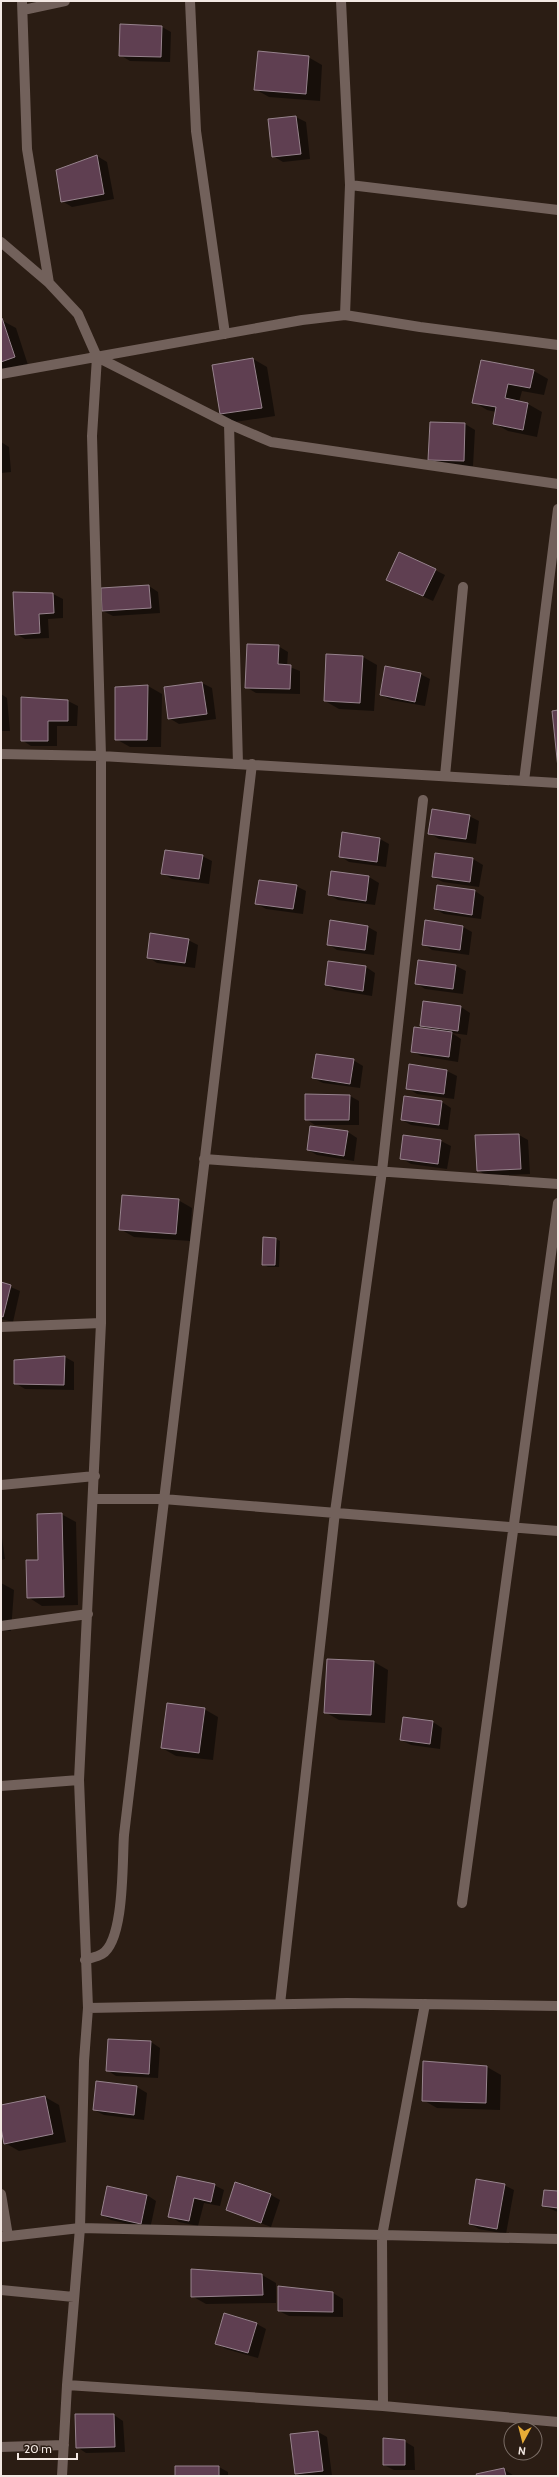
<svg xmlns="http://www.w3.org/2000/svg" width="559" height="2477" font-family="Cabin,sans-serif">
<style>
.shadow{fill:#0007}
.building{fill:#5f3f51;stroke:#97838d}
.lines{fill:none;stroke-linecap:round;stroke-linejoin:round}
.minor{stroke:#72615b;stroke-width:10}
</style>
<rect width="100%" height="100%" fill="#2b1d14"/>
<!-- shadow -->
<path class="shadow" d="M162,27L171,32L170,62L130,61L120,55Z
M308,57L322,65L320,101L269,97L255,89Z
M296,117L306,122L310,159L283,162L273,156L269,120Z
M97,156L107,162L114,199L72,207L62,201L57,170Z
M1,320L16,328L28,365L1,374Z
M253,359L267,367L275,416L235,422L221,414L213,366Z
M482,361L534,371L548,379L544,395L522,391L519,402L528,404L542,412L537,437L508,431L494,423L496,412L487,410L474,402Z
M431,423L465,424L475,430L473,466L439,465L429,459Z
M1,442L9,447L11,472L1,473Z
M435,570L445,575L433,601L397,585Z
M149,586L158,592L160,613L113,616L103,611Z
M53,594L63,599V618L48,619L49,638L25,639L16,634Z
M278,646L288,652L287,666L300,671V694L256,693L246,687Z
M363,657L377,665L374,711L339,709L325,701Z
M420,674L430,679L425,706L391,700L381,695Z
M202,683L212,688L216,719L179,724L169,718L165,688Z
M148,686L162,694L161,747H130L116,739Z
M1,694L7,698L10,731H1Z
M68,701L78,706L77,726H57V746H31L22,740Z
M469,816L479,821L476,844L439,839L429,833Z
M380,839L389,844L386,867L349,862L340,856Z
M436,854L473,859L483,865L479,887L443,882L433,877Z
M202,856L212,861L209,884L172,879L162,873Z
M332,872L369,877L379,883L375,905L338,900L329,895Z
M296,886L306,891L303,914L266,909L257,904Z
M438,886L475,891L484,897L481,919L444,914L435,909Z
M368,927L377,932L374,955L337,950L328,944Z
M463,927L472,932L469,955L432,950L423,944Z
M188,940L198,945L195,968L157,963L148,957Z
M419,961L456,966L466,971L463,994L425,989L416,983Z
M366,967L375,973L372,996L335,990L326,985Z
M461,1007L470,1013L467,1035L452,1033L461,1039L458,1062L421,1056L412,1051L430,1030L421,1025Z
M353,1060L363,1066L360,1088L323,1083L313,1078Z
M410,1066L447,1071L457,1076L454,1099L417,1094L407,1088Z
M350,1096L359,1101V1125H315L306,1119Z
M442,1102L451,1108L448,1130L411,1125L402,1120Z
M348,1132L357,1138L354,1161L317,1155L308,1150Z
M519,1135L528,1140L530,1174L487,1176L478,1170Z
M404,1136L441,1141L451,1146L447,1169L411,1164L401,1158Z
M178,1200L192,1208L190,1241L134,1237L120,1229Z
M276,1239L280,1241L279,1267H268L263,1264Z
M1,1283L20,1291L13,1322L1,1319Z
M65,1357L74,1362V1390L25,1389L15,1383Z
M61,1514L76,1522L78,1605L42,1606L28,1597L39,1561Z
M1,1531L5,1559L1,1560Z
M1,1583L14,1590L11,1631L1,1630Z
M374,1662L388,1670L385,1723L339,1720L325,1712Z
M204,1709L218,1717L213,1760L176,1756L162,1748Z
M433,1722L442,1728L440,1749L411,1745L401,1740Z
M151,2042L160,2048L158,2078L116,2076L107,2070Z
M487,2067L501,2075L500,2110L437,2108L423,2100Z
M97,2083L137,2087L147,2093L144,2120L104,2115L94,2110Z
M45,2097L59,2105L66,2142L19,2151L5,2143L1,2122V2106Z
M178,2177L214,2185L224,2190L220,2206L204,2203L198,2226L179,2222L170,2216Z
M504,2185L514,2190L506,2234L479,2229L470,2224Z
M558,2192V2212L543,2206Z
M147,2195L156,2201L150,2229L111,2220L102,2215Z
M271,2195L280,2200L271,2227L227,2210Z
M262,2275L276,2283V2303L206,2304L192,2296Z
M279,2287L333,2293L343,2299V2317L289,2316L279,2311Z
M257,2324L266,2329L258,2358L226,2349L216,2343Z
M114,2415L123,2421L125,2452L86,2453L77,2447Z
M318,2432L327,2437L332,2476H301L296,2473Z
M404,2441L414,2447L415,2470H394L384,2465Z
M219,2467L228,2472V2476H176Z
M504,2469L514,2476H478Z"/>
<!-- building -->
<path class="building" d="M120,24L162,26L161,57L119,56Z
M258,51L309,56L306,94L254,90Z
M296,116L301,154L272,157L268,119Z
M97,155L104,194L61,202L56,170Z
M2,318L15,357L1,362V319Z
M253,358L262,408L220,414L212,365Z
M481,360L534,370L530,388L508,384L505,398L528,403L523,430L493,424L496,407L472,403Z
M430,422L465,423L464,461L428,460Z
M399,552L436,569L423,596L386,580Z
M149,585L151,608L102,611L101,588Z
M13,592L53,593L54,613L39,614L40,633L15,635Z
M247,644L279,645L278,664L291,665L290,689L245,688Z
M326,654L363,656L360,703L324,701Z
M385,666L421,673L415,702L380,695Z
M202,682L207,714L168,719L164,687Z
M148,685L147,740H115V687Z
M21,697L68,700V721H48V741H21Z
M558,710V768L552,711Z
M432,809L470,815L466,839L428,834Z
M342,832L380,838L377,862L339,857Z
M165,850L203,855L199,879L161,874Z
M435,853L473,858L470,882L432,877Z
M331,871L369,876L366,901L328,895Z
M259,880L297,885L293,909L255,904Z
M437,885L475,890L472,915L434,909Z
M330,920L368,926L365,950L327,945Z
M425,920L463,926L460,950L422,945Z
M150,933L189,939L185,963L147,958Z
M418,960L456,965L453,989L415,984Z
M328,961L366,966L363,991L325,985Z
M423,1001L461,1006L458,1031L420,1026Z
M414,1027L452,1032L449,1057L411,1052Z
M316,1054L354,1059L350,1084L312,1078Z
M409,1064L447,1070L444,1094L406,1089Z
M305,1094L350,1095L349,1120H305Z
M404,1096L442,1101L439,1125L401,1120Z
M310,1126L348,1131L344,1156L307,1150Z
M519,1134L521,1169L477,1171L475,1135Z
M403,1135L441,1140L438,1164L400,1159Z
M122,1195L179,1199L176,1234L119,1230Z
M263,1237L276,1238L275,1265H262Z
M1,1282L11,1285L3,1317L1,1316Z
M65,1356L64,1385L14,1384V1360Z
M62,1513L64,1597L27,1598L26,1560H38L37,1514Z
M327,1659L374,1661L371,1715L324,1713Z
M167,1703L205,1708L199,1753L161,1748Z
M403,1717L433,1721L430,1744L400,1740Z
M108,2039L151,2041L149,2074L106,2071Z
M423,2061L487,2066L486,2103L422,2101Z
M96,2081L137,2086L134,2115L93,2110Z
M45,2096L53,2134L4,2144L1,2128V2105Z
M177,2176L215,2184L211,2202L194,2198L189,2221L168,2217Z
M476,2179L505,2184L497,2229L469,2224Z
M235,2182L271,2194L261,2223L226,2210Z
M107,2186L147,2195L141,2224L101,2215Z
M544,2190L558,2191V2208L542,2206Z
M191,2269L262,2274L263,2295L191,2297Z
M278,2286L333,2292V2312L278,2311Z
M224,2313L257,2323L248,2353L215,2344Z
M75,2414H114L115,2447L76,2448Z
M318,2431L323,2471L295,2474L290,2434Z
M383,2438L405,2440V2465H383Z
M175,2466H219V2476H175Z
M504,2468L506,2476H477L476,2474Z"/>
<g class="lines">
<!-- minor -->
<path class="minor" d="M22,1L27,149L49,283
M190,1L196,131L225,334
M341,1L350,185L558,210
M23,10L65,1
M1,242L49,283L78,314L97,357L229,424L271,442L558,484
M345,315L350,185
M1,374L302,320L345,315L420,327L558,345
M229,424L238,764
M1,754L101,756L558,783
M445,776L463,587
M524,781L558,509
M204,1159L558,1184
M1,1327L101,1323
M1,1485L95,1476
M94,1499H163L558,1531
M1,1626L88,1614
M1,1786L79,1780
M462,1903L558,1203
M85,1960C90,1958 97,1957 102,1954C125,1940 122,1860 124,1835L252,764
M280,2004L335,1512L382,1171L423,800
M88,2008L347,2003L558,2006
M1,2194L8,2236
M1,2237L80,2228L558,2239
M1,2290L74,2297
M67,2385L383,2406L558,2422
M383,2406L382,2236L425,2004
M1,2447L64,2445
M62,2476L67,2385L80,2228L84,2061L88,2008L79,1780L101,1323V756L92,436L97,357"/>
</g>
<!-- border -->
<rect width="559" height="2477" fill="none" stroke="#f3e8e3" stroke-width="4"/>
<!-- north arrow -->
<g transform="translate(523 2441) rotate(187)"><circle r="19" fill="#2b1d14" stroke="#7b6e67"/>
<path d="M0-3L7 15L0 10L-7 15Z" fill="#e7ac36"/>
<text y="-6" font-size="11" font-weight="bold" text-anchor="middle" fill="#f3e8e3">N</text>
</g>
<!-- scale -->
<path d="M18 2453v6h59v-6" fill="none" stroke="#f3e8e3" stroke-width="2"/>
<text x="24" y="2453" font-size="12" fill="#f3e8e3" stroke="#2b1d14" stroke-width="3" paint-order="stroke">20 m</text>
</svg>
